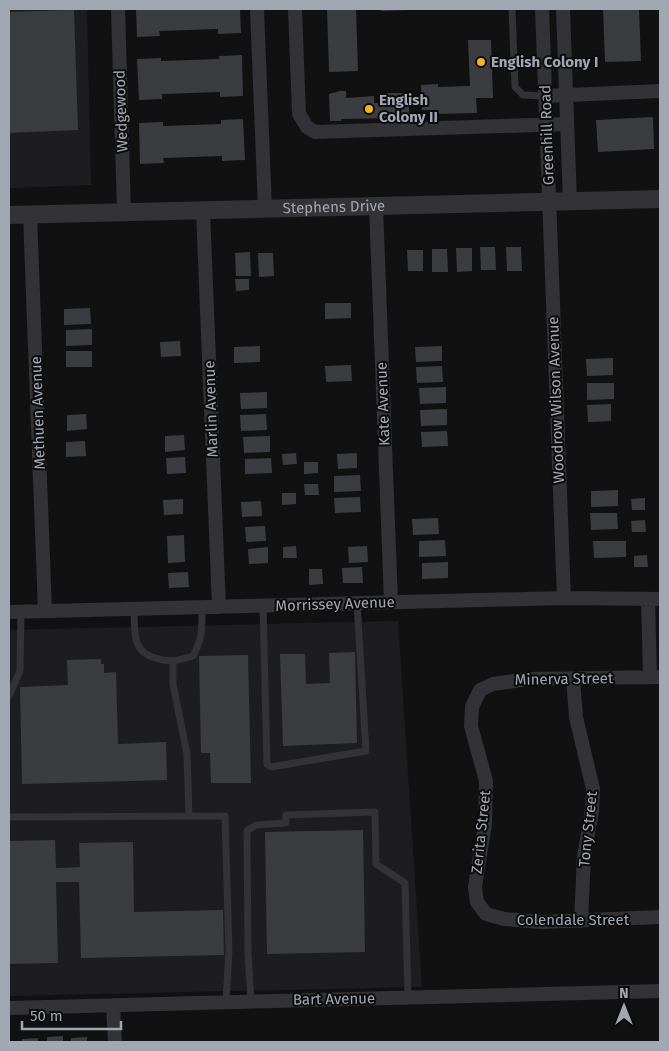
<svg xmlns="http://www.w3.org/2000/svg" width="669" height="1051" font-family="'Fira Sans',sans-serif">
<style>
.built{fill:#1d1d1f}
.building{fill:#3a3c3f}
.lines{fill:none;stroke-linecap:round;stroke-linejoin:round}
.service{stroke:#323237;stroke-width:7}
.minor{stroke:#323237;stroke-width:14}
.tertiary{stroke:#323237;stroke-width:18}
.poi-dot{fill:#f6b125;stroke:#0c0c0d;stroke-width:2}
.labels{text-anchor:middle;stroke-width:4;stroke-linejoin:round;paint-order:stroke}
.poi-label{font-size:15px;font-weight:bold;fill:#a1a7b3;stroke:#0c0c0d;text-anchor:start}
.street-label{font-size:15px;fill:#a1a7b3;stroke:#0c0c0d}
</style>
<rect width="100%" height="100%" fill="#111112"/>
<!-- built -->
<path class="built" d="M9,9H87L91,185L9,188Z
M398,621L422,987L9,996V630Z"/>
<!-- building -->
<path class="building" d="M136,9H240L241,33L218,34V29L159,31L160,36L137,37Z
M327,9H356L358,71L329,72Z
M381,9H408V10L381,11Z
M603,9H639L641,61L605,62Z
M74,10L78,130L9,133V12Z
M468,40H491L493,98H476L477,113L437,114V110H422L421,85L438,84V87L470,86Z
M242,55L243,96L220,97V92L162,94V99L139,100L137,59L161,58V61L219,59V56Z
M340,91H346V98L374,96V103H379V93H409V115L403,116V118L341,119V121H330L329,94Z
M653,117L654,149L598,152L596,120Z
M243,119L245,160L222,161V156L163,158L164,163L140,164L139,123L163,122V126L221,124V120Z
M480,247H495L496,270H481Z
M506,247H521L522,271H507Z
M456,248H472V271L457,272Z
M432,249H447L448,272H432Z
M407,250H423V271H408Z
M250,252L251,276H236L235,253Z
M258,253H273L274,276L259,277Z
M235,279H249V290L236,291Z
M325,303H351V318L325,319Z
M90,308L91,324L64,325V309Z
M92,329V345L66,346V330Z
M180,341L181,356L161,357L160,342Z
M260,346V362L234,363V347Z
M442,346V361L416,362L415,347Z
M66,351H92V367H66Z
M613,358V375L587,376L586,359Z
M351,365L352,381L326,382L325,366Z
M442,366L443,382L417,383L416,367Z
M587,383H614V399L587,400Z
M446,387V403L420,404L419,388Z
M267,392V408L241,409L240,393Z
M611,404V421L588,422L587,405Z
M447,409V425L421,426L420,410Z
M86,414L87,429L67,431V415Z
M266,414L267,430L241,431L240,415Z
M447,431L448,446L422,447L421,432Z
M184,435L185,450L165,452V436Z
M270,436V452L244,453L243,437Z
M85,441L86,456L66,457V442Z
M296,453L297,464L283,465L282,454Z
M357,453V468L338,469L337,454Z
M185,457L186,473L167,474L166,458Z
M271,458L272,473L245,474V459Z
M304,462H318V473L304,474Z
M360,475L361,491L334,492V476Z
M304,484H318L319,495H305Z
M618,490V506L591,507V491Z
M282,493H296V504L282,505Z
M360,497L361,512L335,513L334,498Z
M645,498V510H632L631,499Z
M183,499V514L164,515L163,500Z
M261,501L262,516L242,517L241,502Z
M590,513H617L618,529L591,530Z
M438,518L439,534L413,535L412,519Z
M645,520L646,532H632L631,521Z
M265,526L266,541L246,542L245,527Z
M184,535L185,562L168,563L167,536Z
M445,540L446,556L419,557V541Z
M593,541H626V557L594,558Z
M296,546L297,558H283V547Z
M367,546L368,562L349,563L348,547Z
M268,547V563L249,564L248,549Z
M647,555L648,567H634V556Z
M448,562V578L422,579V563Z
M362,567L363,583H343L342,568Z
M309,569H322L323,584L309,585Z
M188,572L189,587L169,588L168,573Z
M355,652L357,743L283,746L280,654H305L306,684L330,683L329,653Z
M248,655L251,783H211L210,753H201L199,656Z
M101,659V664H104V673L116,672L118,744L166,742L167,780L22,784L20,687L68,685L67,660Z
M363,830L365,952L267,954L265,832Z
M55,840L56,868L80,867L79,843L133,842L134,912L223,910L224,955L81,958L79,882H56L58,963L9,964V841Z
M63,1036V1042H47V1037Z
M87,1037V1042H71V1038Z
M38,1038V1042H22V1039Z"/>
<g class="lines">
<!-- service -->
<path class="service" d="M512,9L515,87L523,95L545,96
M263,606L267,764L271,767L366,751L357,603
M134,609C135,633 131,653 159,659C172,663 179,660 193,656C203,638 202,627 202,608
M173,663V684L187,754L189,816
M9,696L20,671L21,611
M9,817L225,816L229,951L226,1001
M251,1000L248,953L247,831L256,825L286,823V815L375,812L376,864L405,883L408,997"/>
<!-- minor -->
<path class="minor" d="M118,9L124,212
M257,9L265,209
M295,9L299,114L307,127L315,132L567,124
M542,9L564,598
M563,9L570,202
M545,96L660,91
M376,206L391,602
M203,211L219,607
M30,215L45,611
M648,599L650,677
M9,612L564,598L660,599
M660,677L528,679L493,684L480,690L472,707L471,726L486,781L485,824L475,887L477,902L486,914L504,919L541,922L660,917
M573,679L576,717L593,789L592,810L584,857L581,921
M113,1005L115,1042
M9,1008L660,991"/>
<!-- tertiary -->
<path class="tertiary" id="s1" d="M9,215L660,199"/>
</g>
<!-- markers -->
<g class="poi-dot">
<circle cx="481" cy="62" r="5"/>
<circle cx="369" cy="109" r="5"/>
</g>
<g class="labels">
<!-- poi labels -->
<g class="poi-label">
<text x="491" y="67">English Colony I</text>
<text x="379" y="105">English<tspan x="379" dy="17">Colony II</tspan></text>
</g>
<!-- street labels -->
<g class="street-label">
<text transform="translate(121 111) rotate(-92)" y="5">Wedgewood</text>
<text transform="translate(547 135) rotate(-92)" y="5">Greenhill Road</text>
<text dy="5" stroke="none"><textPath href="#s1" startOffset="325">Stephens Drive</textPath></text>
<text transform="translate(556 400) rotate(-92)" y="5">Woodrow Wilson Avenue</text>
<text transform="translate(383 404) rotate(-92)" y="5">Kate Avenue</text>
<text transform="translate(211 409) rotate(-92)" y="5">Marlin Avenue</text>
<text transform="translate(38 413) rotate(-92)" y="5">Methuen Avenue</text>
<text transform="translate(335 604) rotate(-2)" y="5">Morrissey Avenue</text>
<text transform="translate(564 679) rotate(-1)" y="5">Minerva Street</text>
<text transform="translate(588 829) rotate(-84)" y="5">Tony Street</text>
<text transform="translate(481 832) rotate(-84)" y="5">Zerita Street</text>
<text x="573" y="925">Colendale Street</text>
<text transform="translate(334 999) rotate(-1)" y="5">Bart Avenue</text>
</g>
</g>
<!-- border -->
<rect width="669" height="1051" fill="none" stroke="#a1a7b3" stroke-width="20"/>
<!-- north arrow -->
<g transform="translate(624 1006)" stroke="#0c0c0d" stroke-width="4" paint-order="stroke">
<path d="M0-4L9 19L0 12L-9 19Z" fill="#a1a7b3"/>
<text y="-8" font-size="14" font-weight="bold" text-anchor="middle" fill="#a1a7b3">N</text>
</g>
<!-- scale -->
<path d="M22 1021v8h99v-8" fill="none" stroke="#a1a7b3" stroke-width="2.5"/>
<text x="30" y="1021" font-size="15" fill="#a1a7b3" stroke="#0c0c0d" stroke-width="4" paint-order="stroke">50 m</text>
</svg>
